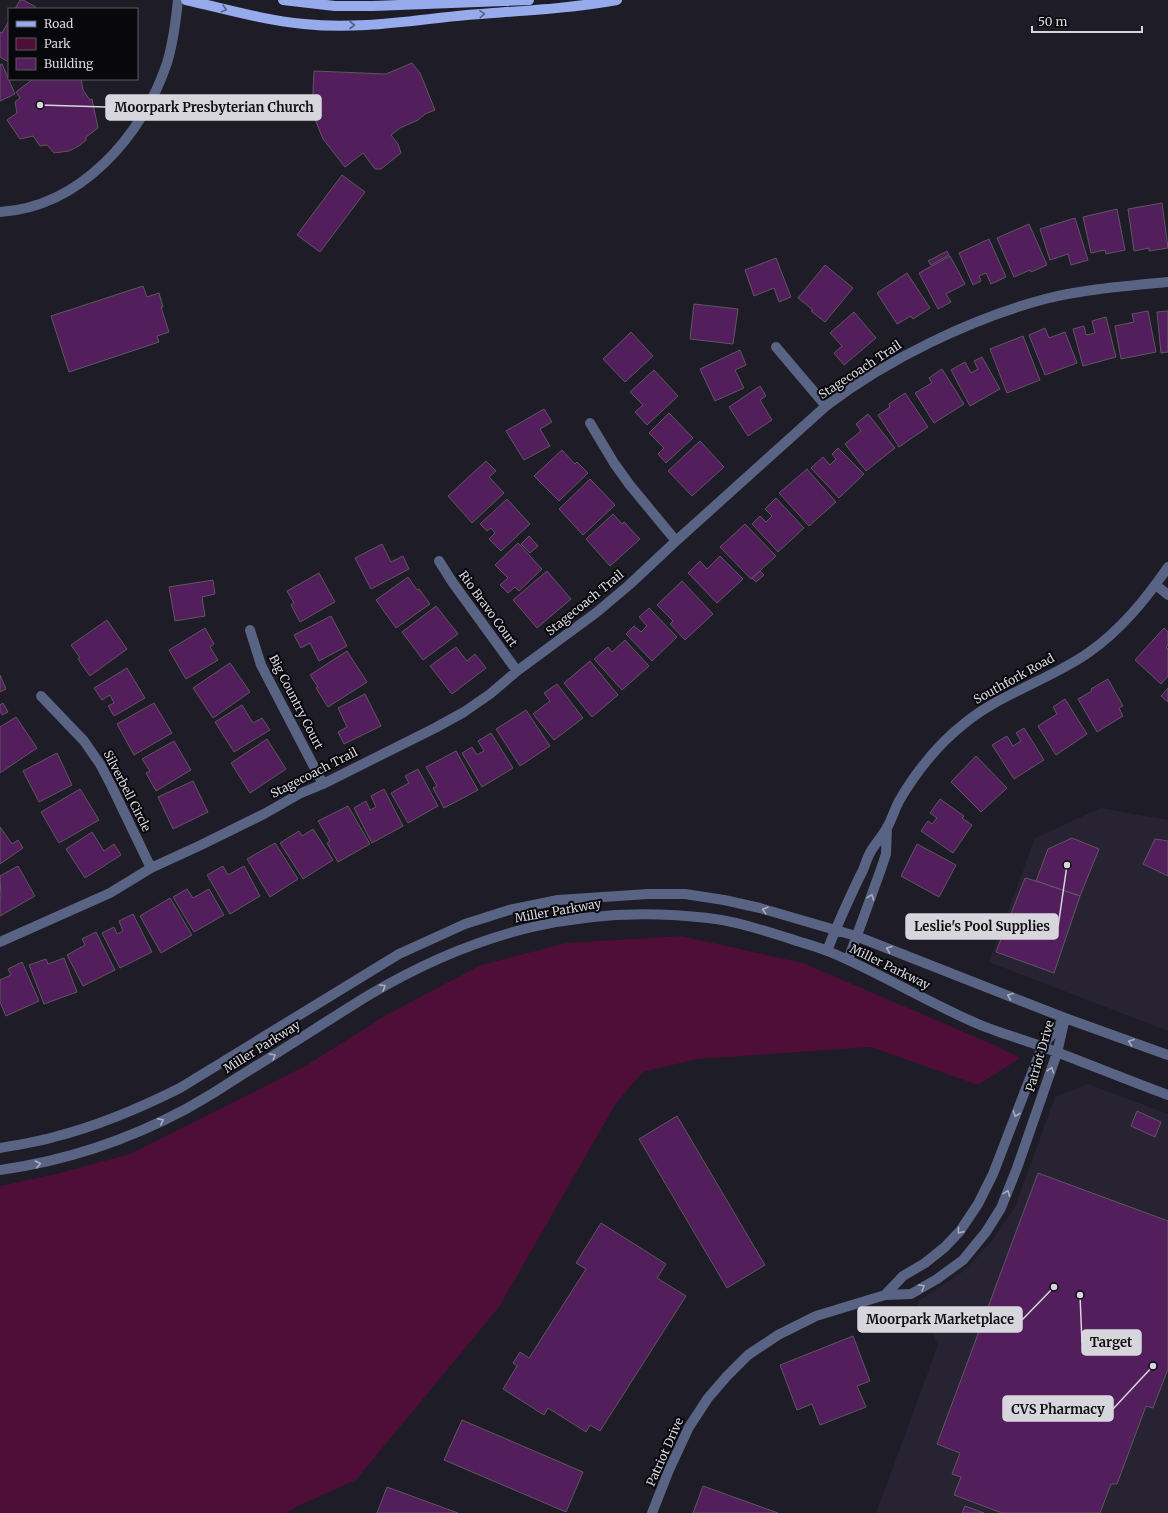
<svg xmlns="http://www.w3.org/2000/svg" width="1168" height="1513" font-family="Merriweather,serif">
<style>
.built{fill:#272333}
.green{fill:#4e0e38}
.building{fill:#521f5c;stroke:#5f5660}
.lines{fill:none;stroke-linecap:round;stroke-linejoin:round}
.minor{stroke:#596383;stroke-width:10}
.major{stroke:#96aaec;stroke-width:10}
.oneway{stroke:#566187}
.oneway2{stroke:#abaebe}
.labels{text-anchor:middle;stroke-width:4;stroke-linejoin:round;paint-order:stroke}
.street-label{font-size:12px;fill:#d7d6dd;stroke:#08070b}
.leader{fill:none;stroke:#d7d6dd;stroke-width:1.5}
.callout-dot{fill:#d7d6dd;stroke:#08070b;stroke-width:1.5}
.callout{fill:#d7d6dd;stroke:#d7d6dd;stroke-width:1.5}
.callout-label{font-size:13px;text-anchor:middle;font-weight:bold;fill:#111}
</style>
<rect width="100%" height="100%" fill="#1e1c26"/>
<!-- built -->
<path class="built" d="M1101,808L1168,820V1031L989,962L1035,838Z
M1088,1084L1168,1114V1513H876L938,1345L917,1302L962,1272L992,1241L1015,1207L1055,1097Z"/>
<!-- green -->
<path class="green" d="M681,936L803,963L999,1047L1020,1058L978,1085L871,1047L697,1059L643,1072L616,1103L499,1307L356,1480L298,1506L286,1513H0V1186L60,1173L130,1154L307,1065L388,1014L481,965L567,943Z"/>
<!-- building -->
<path class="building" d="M20,0H23L36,7L34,9H15Z
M9,21V62L0,57V32L2,33Z
M412,63L420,73L435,110L425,114L418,120L400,128L391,135L398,144L401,153L381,169H375L363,153L345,167L323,139L312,112L314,71L386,74Z
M2,64L15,94L0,101V65Z
M33,79H81L83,90L90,100L92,99L98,128L86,137V140L79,146L69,151L54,153L47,145L40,146L33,136L20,139L7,120L17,113L15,102L20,98L16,92Z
M342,175L365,192L320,252L297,235Z
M1162,203L1168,248L1149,251V248L1134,251L1128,209Z
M1117,209L1125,250L1106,254L1105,250L1091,253L1083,217Z
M1075,218L1088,260L1071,265L1068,254L1050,260L1040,229Z
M1029,224L1047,265L1031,272L1030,270L1014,277L997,238Z
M989,239L1006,277L991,284L986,273L979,276L981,281L973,285L959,253Z
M947,251L949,255L931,265L928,261Z
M950,256L965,284L946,294L951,302L938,309L919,273Z
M776,258L791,297L779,302L774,288L754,296L745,270Z
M825,265L853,288L825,322L811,311L813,310L798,298Z
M907,273L930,308L913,319L911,316L897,324L877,293Z
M143,286L147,297L159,293L163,307H161L169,332L157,336L159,342L69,372L51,316Z
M694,304L738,309L733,344L690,339Z
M1148,311L1156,352L1121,359L1115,326L1134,322L1132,314Z
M1168,311V352L1161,353L1157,312Z
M854,312L876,338L844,365L834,353L842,346L830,333Z
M1106,317L1116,357L1083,366L1073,329L1084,326L1086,335L1095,333L1092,321Z
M1045,328L1049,338L1065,332L1077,363L1045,375L1029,335Z
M631,332L653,356L625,382L603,359Z
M1023,336L1040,380L1007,393L990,349Z
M740,350L746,365L735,370L744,388L715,401L700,369Z
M982,357L1000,389L970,406L951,370L965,362L971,373L978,369L974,361Z
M942,369L964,404L934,423L915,393L932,383L929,378Z
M654,370L678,396L647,425L635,412L643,405L630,392Z
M760,386L766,396L760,400L772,420L748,436L729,407Z
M905,393L928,427L899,447L878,415L890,407L889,404Z
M544,409L552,422L540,429L550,446L524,460L506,431Z
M669,413L693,438L666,463L658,454L664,448L649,433Z
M868,414L895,448L866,471L845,444L861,431L856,424Z
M700,441L724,467L692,496L668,471Z
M838,448L864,474L839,498L811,468L823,457L830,465L836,459L832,454Z
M562,450L575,464L577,462L588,473L559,501L534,476Z
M486,461L496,471L489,477L504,493L472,523L448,496Z
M807,469L836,502L809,526L779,493Z
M590,479L615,505L583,535L559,509Z
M776,498L804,528L778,552L752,524L760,516L766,522L772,516L765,509Z
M507,499L530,524L501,551L489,539L495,533L491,528L487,531L480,524Z
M613,514L622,524L624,522L640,539L610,566L586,539Z
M745,524L776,556L751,579L720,547Z
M529,536L538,546L530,553L521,544Z
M518,543L542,569L519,591L515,587L508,593L500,585L508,578L495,565Z
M382,544L391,562L403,556L409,569L371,589L355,558Z
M720,556L743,579L717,603L688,573L700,561L707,569Z
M547,571L571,599L537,628L513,600Z
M760,571L764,575L756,582L752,578Z
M319,573L335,602L300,622L291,605L294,603L287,591Z
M408,577L417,590L419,589L430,604L396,628L376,600Z
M213,580L215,594L202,597L205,616L175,621L169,587Z
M682,581L713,614L685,640L670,624L673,621L657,605Z
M436,606L458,634L423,660L402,632Z
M649,608L677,637L652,661L626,634L634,626L641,632L647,626L639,617Z
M331,616L347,646L319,661L310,643L301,648L294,635Z
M107,620L127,649L90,676L78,659L80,658L71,645Z
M205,628L214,644L210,647L218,660L186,679L169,650Z
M1164,628L1168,632V645L1166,647L1168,649V676L1161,684L1135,660Z
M625,640L649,666L622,690L594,659L608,647L612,652Z
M456,647L467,661L475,654L486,668L452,694L430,666Z
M347,651L367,682L328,707L316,688L318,687L310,675Z
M590,661L618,695L592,717L564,683Z
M230,663L250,692L213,718L193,688Z
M127,668L145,698L114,716L108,706L114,703L110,695L102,700L94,688Z
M0,675L6,689L0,692Z
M1108,679L1123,706L1119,708L1123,716L1097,732L1078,699L1092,691L1091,689Z
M557,684L583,718L554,740L533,714L550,701L544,693Z
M1168,688V702L1161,696Z
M365,694L381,726L344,744L338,732L347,727L338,708Z
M1065,699L1087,734L1056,755L1038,726L1057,714L1053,707Z
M3,703L8,712L2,715L0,711V705Z
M154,703L172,733L134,755L117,724Z
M242,705L253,723L262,718L270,730L234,752L215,722Z
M526,710L550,746L520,766L496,729Z
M16,717L37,748L0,773V727Z
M1024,728L1044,760L1014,779L992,745L1007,736L1013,746L1021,741L1016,733Z
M491,733L513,768L482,787L462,753L472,747L477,755L484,751L478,741Z
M267,739L286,769L250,793L231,763Z
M174,741L191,770L156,791L146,773L150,771L142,759Z
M456,751L478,790L444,808L433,788L437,786L426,767Z
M57,753L72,785L39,802L23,771Z
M976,756L1007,788L981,812L951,782Z
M418,769L438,806L408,823L391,793L409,783L405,776Z
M193,781L208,812L173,829L158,797Z
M80,789L99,820L59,843L41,812Z
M384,789L403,826L372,843L354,808L366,801L370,810L376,807L371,796Z
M940,799L964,816L962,818L972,825L953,853L921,831L928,821L932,824L937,818L930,813Z
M348,806L370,844L338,862L327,843L330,841L318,821Z
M0,827L12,844L18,840L23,848L0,864Z
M313,829L333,860L303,879L280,843L299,831L302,836Z
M92,832L104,851L114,844L121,855L85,878L66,849Z
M1072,838L1099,849L1080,896L1036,881L1048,849Z
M1155,839L1168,841V876L1143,864Z
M275,843L298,879L270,897L247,859Z
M917,844L956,865L939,897L901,876Z
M18,866L35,896L0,916V898L1,897L0,876Z
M223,866L228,875L244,866L260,896L230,914L207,875Z
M1025,878L1036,881L1080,896L1054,973L996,952Z
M187,889L193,898L209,889L224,915L194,932L173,897Z
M170,898L192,935L161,953L140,916Z
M133,914L152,952L120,968L102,933L114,927L117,934L123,931L119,921Z
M96,932L115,970L83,986L67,955L85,945L82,939Z
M64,958L77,992L44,1004L29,965L46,959L48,964Z
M22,962L39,1001L6,1016L0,1002V980L11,975L8,969Z
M1137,1111L1161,1122L1155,1137L1131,1126Z
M677,1116L765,1265L727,1288L639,1139Z
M1038,1173L1168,1221V1369L1153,1408L1146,1406L1117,1484H1111L1100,1513H1002L954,1495L961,1477L952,1474L960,1453L937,1444Z
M601,1223L666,1264L657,1278L686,1296L600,1431L590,1425L586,1432L548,1408L544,1415L503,1389L517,1366L513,1363L520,1352L529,1358L586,1269L576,1263Z
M853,1336L870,1381L857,1386L866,1407L820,1425L812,1404L797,1410L780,1365Z
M462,1420L583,1472L566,1512L444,1460Z
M703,1486L778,1513H693Z
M387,1487L458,1513H377Z
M965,1506L984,1513H962Z"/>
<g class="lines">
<!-- minor -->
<path class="minor" d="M0,212C81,207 143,135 167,63C173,43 176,20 178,0
M776,347L826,406
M590,423L614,463L629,484L676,541
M439,561L453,583L517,671
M1156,585L1168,595
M250,630L261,665L323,784
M41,696L84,741L100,764L111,785L151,868
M0,942L110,893L151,868L201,845L264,814L299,794L323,784L435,728L464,712L490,694L517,671L597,612L629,585L676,541L826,406C888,359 970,319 1045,299C1085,289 1127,286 1168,282
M827,951C837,925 848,901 860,876C865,868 866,859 871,851C876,843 883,835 888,826C892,818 895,809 899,801C916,772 938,744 965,723C1002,693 1049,680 1088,653C1121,630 1145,600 1168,567
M848,960L881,869L886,854L887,827
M0,1148C18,1145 37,1142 54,1137C98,1126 140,1108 180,1088L399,954L465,924L509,910L558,900L648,894H685L724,900L760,908L856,936L1065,1018L1168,1055
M0,1170C65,1161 128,1140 186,1109C204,1099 222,1088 240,1076C283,1050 325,1022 369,995C475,932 583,903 708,918C735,921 762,930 788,938C802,943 816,946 830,952C880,973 927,1002 978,1024C997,1032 1018,1038 1038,1045C1081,1061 1124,1079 1168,1095
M885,1295L903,1276L925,1263L945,1247L960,1231L978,1204L993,1174L1042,1047L1062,1021
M652,1513L669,1470L689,1427L708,1398L727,1376L748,1355L778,1335L816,1316L885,1295L911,1294L937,1279L963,1260L986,1232L1001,1208L1017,1168L1057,1053L1065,1018"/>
<!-- major -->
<path class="major" d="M186,0C226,9 263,20 304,24C359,30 413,20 467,15C517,11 567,9 617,0
M283,0L335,6H373L529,0"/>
</g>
<!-- one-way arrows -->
<defs><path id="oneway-chevron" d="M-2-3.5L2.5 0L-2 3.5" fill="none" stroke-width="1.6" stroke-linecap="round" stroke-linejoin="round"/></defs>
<g class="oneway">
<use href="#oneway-chevron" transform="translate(224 9) rotate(15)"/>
<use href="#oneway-chevron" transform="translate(482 14) rotate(-4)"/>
<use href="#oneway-chevron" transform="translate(352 25)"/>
</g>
<g class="oneway2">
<use href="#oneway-chevron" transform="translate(871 897) rotate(-70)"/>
<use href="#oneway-chevron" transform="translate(765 910) rotate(-164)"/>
<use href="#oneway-chevron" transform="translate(889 949) rotate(-159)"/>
<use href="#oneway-chevron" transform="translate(383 987) rotate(-31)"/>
<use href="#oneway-chevron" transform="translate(1010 996) rotate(-159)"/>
<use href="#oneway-chevron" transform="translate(1131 1042) rotate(-160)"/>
<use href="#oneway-chevron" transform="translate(273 1056) rotate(-32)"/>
<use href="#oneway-chevron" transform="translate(1051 1070) rotate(-71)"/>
<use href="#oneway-chevron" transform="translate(1016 1114) rotate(111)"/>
<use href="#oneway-chevron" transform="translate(161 1121) rotate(-26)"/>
<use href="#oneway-chevron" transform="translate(38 1164) rotate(-13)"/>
<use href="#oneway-chevron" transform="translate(1007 1193) rotate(-69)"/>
<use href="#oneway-chevron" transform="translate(960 1231) rotate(129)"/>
<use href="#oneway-chevron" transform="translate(922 1287) rotate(-30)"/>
</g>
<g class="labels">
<!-- street labels -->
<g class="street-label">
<text transform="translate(860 370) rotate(-33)" y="4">Stagecoach Trail</text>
<text transform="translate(585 603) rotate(-39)" y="4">Stagecoach Trail</text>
<text transform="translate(488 609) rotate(54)" y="4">Rio Bravo Court</text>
<text transform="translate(1014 679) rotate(-29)" y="4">Southfork Road</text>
<text transform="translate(296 702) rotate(63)" y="4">Big Country Court</text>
<text transform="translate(314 773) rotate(-27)" y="4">Stagecoach Trail</text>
<text transform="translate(127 791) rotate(63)" y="4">Silverbell Circle</text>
<text transform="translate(558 911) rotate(-10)" y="4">Miller Parkway</text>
<text transform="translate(890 967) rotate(26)" y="4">Miller Parkway</text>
<text transform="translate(262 1047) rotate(-32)" y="4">Miller Parkway</text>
<text transform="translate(1040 1056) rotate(-74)" y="4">Patriot Drive</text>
<text transform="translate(665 1452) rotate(-66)" y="4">Patriot Drive</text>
</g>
</g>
<!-- callouts -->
<path class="leader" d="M40 105L106 107M1067 865L1058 927M1054 1287L1022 1320M1080 1295L1082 1343M1153 1366L1113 1409"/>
<g class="callout-dot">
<circle cx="40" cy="105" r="4"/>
<circle cx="1067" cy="865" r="4"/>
<circle cx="1054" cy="1287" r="4"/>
<circle cx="1080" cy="1295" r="4"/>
<circle cx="1153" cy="1366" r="4"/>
</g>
<g class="callout">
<rect x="106" y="95" width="215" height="25" rx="4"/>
<rect x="906" y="914" width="152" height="25" rx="4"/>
<rect x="858" y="1307" width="164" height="25" rx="4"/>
<rect x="1082" y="1330" width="59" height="25" rx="4"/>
<rect x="1003" y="1396" width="110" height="25" rx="4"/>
</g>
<g class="callout-label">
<text x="214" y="112">Moorpark Presbyterian Church</text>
<text x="982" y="931">Leslie's Pool Supplies</text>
<text x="940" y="1324">Moorpark Marketplace</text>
<text x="1111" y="1347">Target</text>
<text x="1058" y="1414">CVS Pharmacy</text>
</g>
<!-- legend -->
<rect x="8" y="8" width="130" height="72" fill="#08070b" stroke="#5b5a5f"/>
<rect x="16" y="21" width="20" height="6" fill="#96aaec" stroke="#5b5a5f"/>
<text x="44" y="28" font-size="12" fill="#d7d6dd">Road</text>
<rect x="16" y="38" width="20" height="12" fill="#4e0e38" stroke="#5b5a5f"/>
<text x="44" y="48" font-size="12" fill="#d7d6dd">Park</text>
<rect x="16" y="58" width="20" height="12" fill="#521f5c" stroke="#5b5a5f"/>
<text x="44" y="68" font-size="12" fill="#d7d6dd">Building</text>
<!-- scale -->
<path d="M1032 26v6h110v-6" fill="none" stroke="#d7d6dd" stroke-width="2"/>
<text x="1038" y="26" font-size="12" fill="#d7d6dd" stroke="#08070b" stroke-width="3" paint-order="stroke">50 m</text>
</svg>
